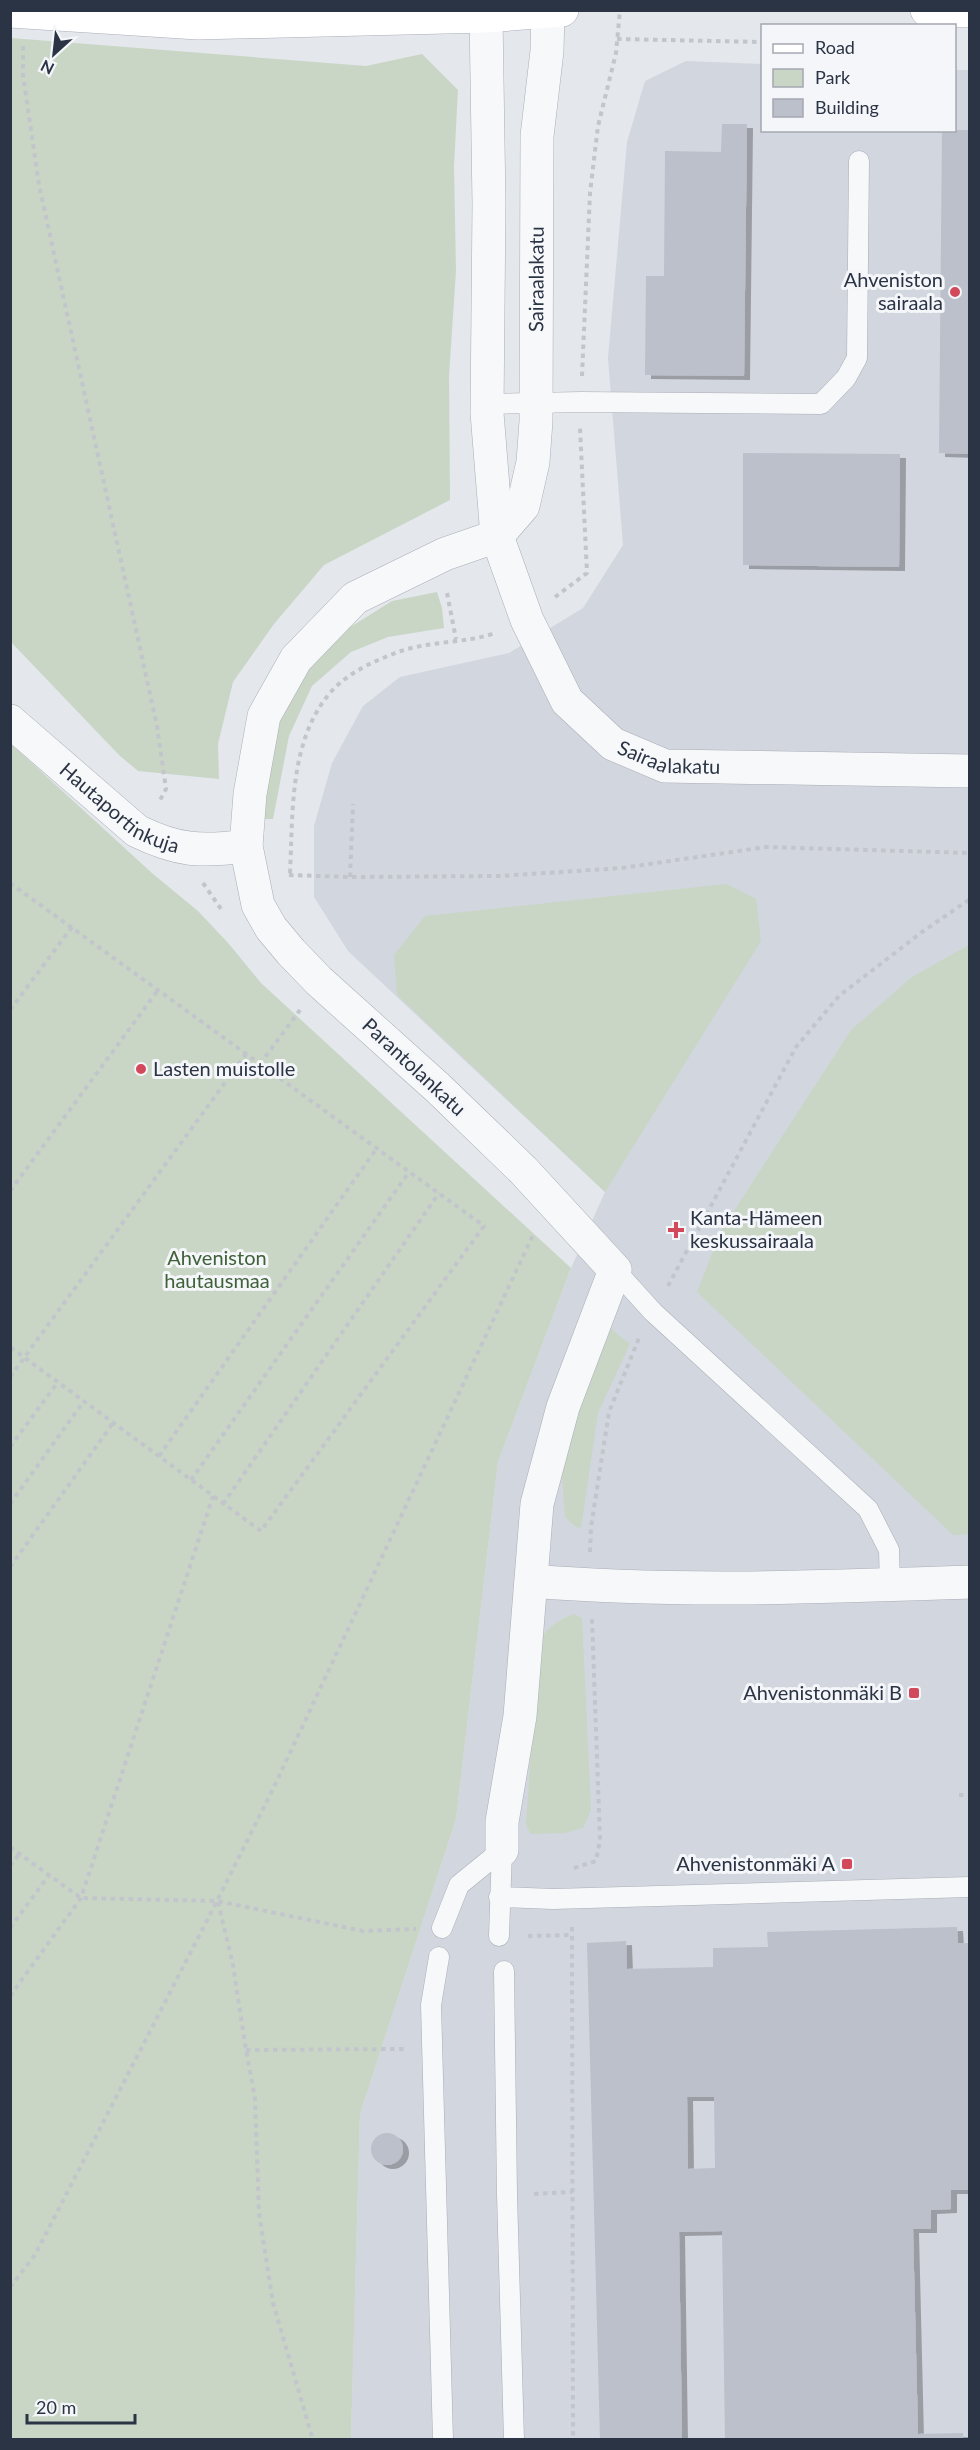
<svg xmlns="http://www.w3.org/2000/svg" width="980" height="2450" font-family="Lato,sans-serif">
<style>
.built{fill:#d2d6de}
.green{fill:#c9d6c5}
.building{fill:#bbc0ca;fill-rule:evenodd;filter:url(#shadow)}
.lines{fill:none;stroke-linecap:round;stroke-linejoin:round}
.service-casing{stroke:#a9aeb7;stroke-width:21}
.minor-casing{stroke:#a9aeb7;stroke-width:34}
.secondary-casing{stroke:#a9aeb7;stroke-width:34}
.path{stroke:#c2c5cb;stroke-width:4;stroke-dasharray:4.5 4.5;stroke-linecap:butt}
.service{stroke:#f7f8fa;stroke-width:20}
.minor{stroke:#f7f8fa;stroke-width:33}
.secondary{stroke:#fff;stroke-width:33}
.poi-dot{fill:#d1495b;stroke:#f4f6f9;stroke-width:2}
.labels{text-anchor:middle;stroke-width:6;stroke-linejoin:round;paint-order:stroke}
.street-label{font-size:20px;fill:#2b3445;stroke:#f4f6f9}
.poi-label{font-size:20px;fill:#2b3445;stroke:#f4f6f9;text-anchor:end}
.park-label{font-size:20px;fill:#3f6138;stroke:#f4f6f9}
</style>
<defs>
<filter id="shadow"><feDropShadow dx="6" dy="4" stdDeviation="0" flood-color="#0004"/></filter>
</defs>
<rect width="100%" height="100%" fill="#e4e7ec"/>
<!-- built -->
<path class="built" d="M686,61L762,64V130H954L955,70H969V1038L953,1534H969V2439H351L360,2114L456,1819L498,1462L571,1268L605,1192L348,951L314,897V826L332,763L363,706L400,677L509,653L583,608L623,545L608,358L627,142L645,81Z"/>
<!-- green -->
<path class="green" d="M11,38L366,66L422,54L458,90L454,166L456,271L449,376L450,500L324,565L274,624L233,682L218,744L219,779L138,771L119,755L11,642Z
M437,592L442,608L444,628L388,637L351,652L312,686L289,736L273,819H262L270,746L286,703L311,663L344,631L392,601Z
M10,743L153,874L198,911L229,944L261,983L571,1268L498,1462L456,1819L360,2114L351,2439H11Z
M726,884L756,899L761,941L605,1192L397,995L394,955L425,916Z
M969,945L970,1534L953,1535L697,1292L721,1231L851,1030L912,977Z
M611,1329L630,1344L598,1413L581,1528L576,1527L565,1517L562,1476L579,1410Z
M574,1614L582,1618L591,1810L583,1828L565,1833L531,1834L526,1825L538,1646C544,1629 556,1621 574,1614Z"/>
<!-- building -->
<path class="building" d="M722,124H747L744,376L645,375L646,276H664L665,151L721,152Z
M942,130H970V454L939,453Z
M743,453L900,454L899,567L743,565Z
M957,1927L958,1943H970V2190H951V2209L931,2210V2229H913L918,2434L963,2433V2440H725L722,2231L679,2232L682,2440H600L587,1943L626,1941L627,1969L713,1967V1948L768,1947L767,1932ZM687,2097H714L715,2168L688,2169Z
M371 2149a16 16 0 1 1 32 0a16 16 0 1 1-32 0Z"/>
<g class="lines">
<!-- service casing -->
<g class="service-casing">
<path id="service" d="M487,404L581,402L821,404L846,378L857,358L859,161
M615,1270L653,1312L868,1509L889,1550L890,1585
M499,1897L553,1899L970,1887
M442,1928L459,1885L502,1850
M499,1936L502,1850
M439,1957L431,2005L443,2440
M504,1971L507,2194L514,2440"/>
</g>
<!-- minor casing -->
<g class="minor-casing">
<g id="minor">
<path id="s1" d="M486,16L489,204L487,413L497,536L527,620L567,701L613,744L665,766L970,771"/>
<path id="s2" d="M10,721L137,831C178,851 201,852 246,846"/>
<path d="M532,1581C677,1593 824,1587 970,1582"/>
<path id="s3" d="M502,1850V1822L520,1716L537,1504L563,1407L615,1270L523,1170L438,1088L319,981L291,952L271,928L258,905L246,846L250,794L264,716L296,659L355,598L445,554L497,536L523,506L533,462L536,421L537,136L547,51L548,12"/>
</g>
</g>
<!-- secondary casing -->
<g class="secondary-casing">
<path id="secondary" d="M927,10L970,11
M10,11L198,23L486,16L562,10"/>
</g>
<!-- path -->
<path class="path" d="M617,39L762,42
M23,46V75L39,185L157,726L166,789L159,802
M582,376L590,193L598,126L616,53L620,10
M447,593L456,639
M555,597L587,573L580,428
M290,873C293,813 289,741 330,693C348,672 376,660 401,651C430,641 468,643 495,633
M289,875L350,877L500,876L622,868L766,847L970,853
M350,877L353,804
M10,883L484,1226L261,1531L10,1347
M203,883L221,909
M10,1010L72,927
M260,1064L300,1010
M10,1191L158,990
M668,1286L796,1047L839,996L922,932L970,899
M10,1377L246,1054
M10,1447L58,1382
M159,1456L377,1148
M191,1480L409,1172
M10,1504L84,1401
M223,1504L439,1193
M590,1552L591,1527L609,1412L639,1338
M10,1567L113,1423
M959,1795H970
M10,1847L81,1898L217,1901L363,1931L416,1929
M10,1866L20,1853
M574,1868L596,1861L600,1840L592,1619
M218,1902L233,1965L246,2050L255,2098L259,2213L273,2303L313,2440
M572,1927L573,2440
M10,1928L49,1875
M528,1936L572,1935
M10,1996L81,1898L213,1496
M246,2050L404,2049
M534,2194L572,2192
M10,2287L35,2255L217,1901L273,1789L534,1233"/>
<!-- service -->
<use href="#service" class="service"/>
<!-- minor -->
<use href="#minor" class="minor"/>
<!-- secondary -->
<use href="#secondary" class="secondary"/>
</g>
<!-- markers -->
<g class="poi-dot">
<circle cx="955" cy="292" r="6"/>
<circle cx="141" cy="1069" r="6"/>
<path d="M673 1221h6v6h6v6h-6v6h-6v-6h-6v-6h6z"/>
<rect x="908" y="1687" width="12" height="12" rx="3"/>
<rect x="841" y="1858" width="12" height="12" rx="3"/>
</g>
<g class="labels">
<!-- street labels -->
<g class="street-label">
<text dy="7" stroke="none"><textPath href="#s3" startOffset="1872">Sairaalakatu</textPath></text>
<text dy="7" stroke="none"><textPath href="#s1" startOffset="822">Sairaalakatu</textPath></text>
<text dy="7" stroke="none"><textPath href="#s2" startOffset="141">Hautaportinkuja</textPath></text>
<text transform="translate(414 1067) rotate(43)" y="7">Parantolankatu</text>
</g>
<!-- poi labels -->
<g class="poi-label">
<text x="943" y="287">Ahveniston<tspan x="943" dy="23">sairaala</tspan></text>
<text x="153" y="1076" text-anchor="start">Lasten muistolle</text>
<text x="690" y="1225" text-anchor="start">Kanta-Hämeen<tspan x="690" dy="23">keskussairaala</tspan></text>
<text x="902" y="1700">Ahvenistonmäki B</text>
<text x="835" y="1871">Ahvenistonmäki A</text>
</g>
<!-- park labels -->
<g class="park-label">
<text x="217" y="1265">Ahveniston<tspan x="217" dy="23">hautausmaa</tspan></text>
</g>
</g>
<!-- border -->
<rect width="980" height="2450" fill="none" stroke="#2b3445" stroke-width="24"/>
<!-- legend -->
<rect x="761" y="24" width="195" height="108" fill="#f4f6f9" stroke="#a4a8b1" stroke-width="1.5"/>
<rect x="773" y="44" width="30" height="9" fill="#ffffff" stroke="#a4a8b1" stroke-width="1.5"/>
<text x="815" y="54" font-size="18" fill="#2b3445">Road</text>
<rect x="773" y="69" width="30" height="18" fill="#c9d6c5" stroke="#a4a8b1" stroke-width="1.5"/>
<text x="815" y="84" font-size="18" fill="#2b3445">Park</text>
<rect x="773" y="99" width="30" height="18" fill="#bbc0ca" stroke="#a4a8b1" stroke-width="1.5"/>
<text x="815" y="114" font-size="18" fill="#2b3445">Building</text>
<!-- north arrow -->
<g transform="translate(54 54) rotate(207)" stroke="#f4f6f9" stroke-width="4.5" paint-order="stroke">
<path d="M0-4.5L10 22L0 15L-10 22Z" fill="#2b3445"/>
<text y="-9" font-size="16" font-weight="bold" text-anchor="middle" fill="#2b3445">N</text>
</g>
<!-- scale -->
<path d="M27 2414v9h108v-9" fill="none" stroke="#2b3445" stroke-width="3"/>
<text x="36" y="2414" font-size="18" fill="#2b3445" stroke="#f4f6f9" stroke-width="4.5" paint-order="stroke">20 m</text>
</svg>
